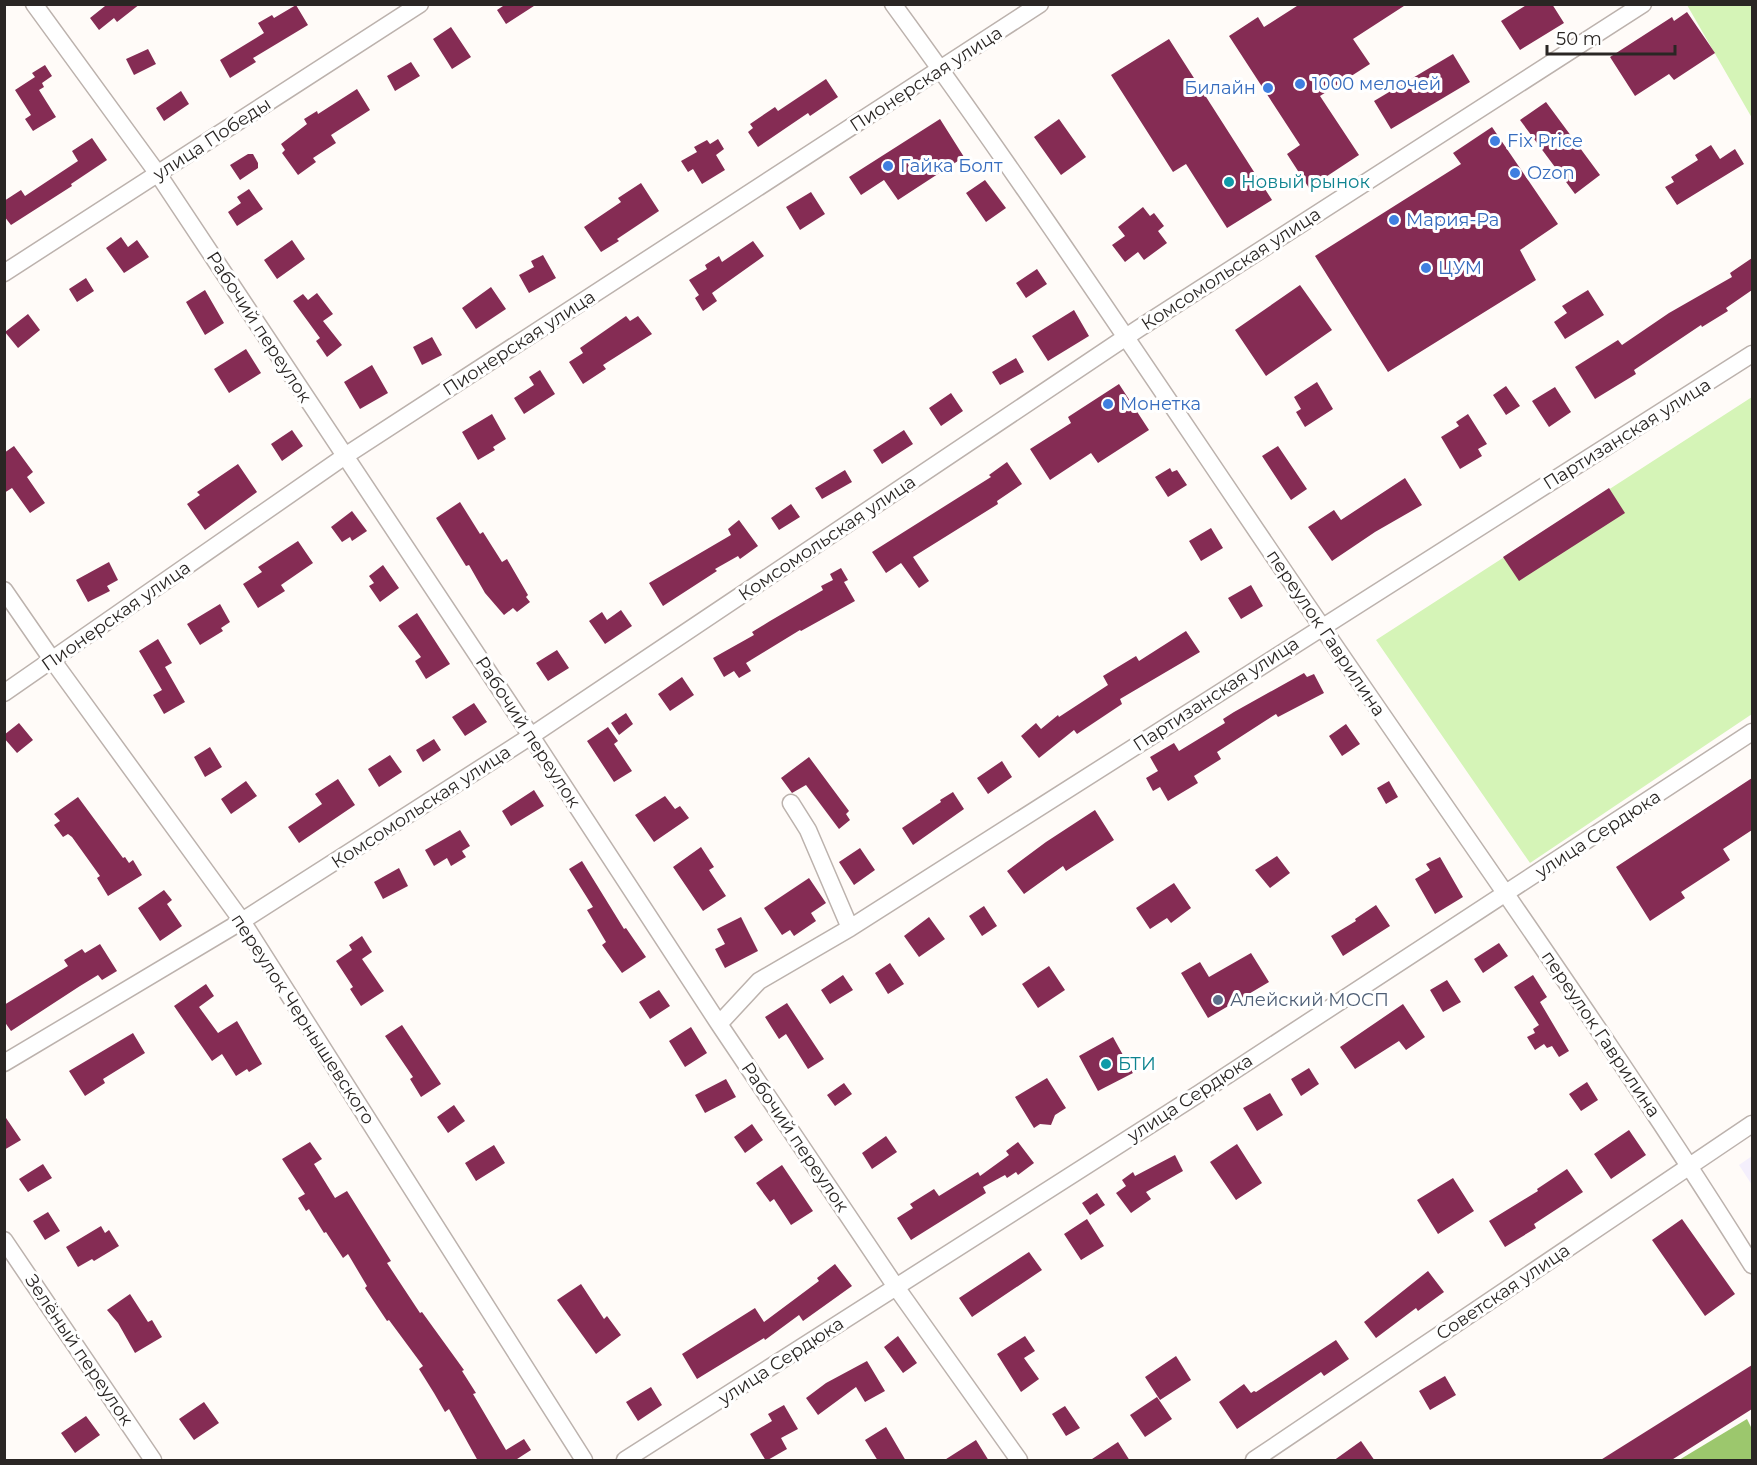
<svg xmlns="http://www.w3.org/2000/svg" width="1757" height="1465" font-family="Montserrat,sans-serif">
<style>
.education{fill:#f4effc}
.green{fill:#d5f4b7}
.forest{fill:#9cc76d}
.building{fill:#852c54}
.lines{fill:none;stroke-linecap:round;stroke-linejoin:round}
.street-casing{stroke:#bcb2ad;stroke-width:19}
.street{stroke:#fff;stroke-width:16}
.shop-dot{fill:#3f7fe0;stroke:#fff;stroke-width:2}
.culture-dot{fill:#0f9aa8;stroke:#fff;stroke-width:2}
.service-dot{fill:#5c6f8a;stroke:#fff;stroke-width:2}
.labels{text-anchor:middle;stroke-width:6;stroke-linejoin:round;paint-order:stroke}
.street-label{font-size:18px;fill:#2a2624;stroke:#fff}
.shop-label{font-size:18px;fill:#366cbe;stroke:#fff;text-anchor:start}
.culture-label{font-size:18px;fill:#0d838f;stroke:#fff;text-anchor:start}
.service-label{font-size:18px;fill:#4e5e75;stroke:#fff;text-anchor:start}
</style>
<rect width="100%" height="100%" fill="#fffbf8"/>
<!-- education -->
<path class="education" d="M1752,1156V1185L1739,1165Z"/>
<!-- green -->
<path class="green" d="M1688,4L1752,5V118L1687,5Z
M1752,397V714L1530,863L1376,640Z"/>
<!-- forest -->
<path class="forest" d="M1747,1419L1752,1429V1460H1679Z"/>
<!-- building -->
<path class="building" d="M104,4H140L117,22L114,18L99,30L90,18L105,6Z
M506,4H537L506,24L497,10Z
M1300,4H1407L1353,39L1370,64L1320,96L1359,155L1309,188L1287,154L1300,145L1229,36L1258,17L1264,27Z
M1528,4H1552L1564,23L1520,50L1501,21Z
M296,5L308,25L253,58L256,62L230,78L220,60L264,33L258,23L272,15L274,18Z
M1687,12L1715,53L1674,80L1669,74L1635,96L1610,57L1672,17L1674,21Z
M451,27L471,57L452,69L433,39Z
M1169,39L1272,200L1227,228L1186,164L1173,172L1111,75Z
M148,49L156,64L134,75L126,59Z
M1453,54L1470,82L1391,129L1374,101Z
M411,62L420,76L395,91L387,76Z
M45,65L52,76L42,83L44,87L39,90L56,117L33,131L25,119L31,115L15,90L35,77L32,73Z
M826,79L838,97L810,116L808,113L758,147L748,132L753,128L750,124L775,107L778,111Z
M357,89L370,110L331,135L336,143L313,158L316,162L298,175L282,153L285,150L281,144L307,124L304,119L317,111L318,114Z
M181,91L189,104L164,121L156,108Z
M1546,102L1600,175L1575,194L1520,120Z
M940,119L964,157L898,200L884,180L861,195L849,177Z
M1059,119L1086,157L1061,175L1034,137Z
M1492,127L1558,224L1520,250L1536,280L1388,372L1315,256L1461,164L1453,153Z
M92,138L107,160L71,184L72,186L11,225L4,216V201L21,190L25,196L78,161L72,151Z
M718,139L724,149L716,155L725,170L702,184L693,169L688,172L681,161L697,152L694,147L707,140L710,144Z
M1711,145L1720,159L1735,149L1744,164L1677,205L1665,187L1674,182L1671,177L1698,160L1695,155Z
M248,154H253L258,163V168L240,180L230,165Z
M985,180L1006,208L986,222L966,193Z
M641,183L659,211L617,239L619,241L601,252L584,227L621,202L618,198Z
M249,189L263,209L237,226L228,212L241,203L237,197Z
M811,192L825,214L800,230L786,207Z
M1143,207L1150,216L1154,213L1164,226L1158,231L1167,243L1144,260L1138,252L1125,262L1112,245L1125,236L1118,227Z
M121,237L128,247L137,240L149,257L124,273L106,248Z
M292,240L305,259L277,279L264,260Z
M753,241L764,256L712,293L717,301L703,311L695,298L699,295L689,280L707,269L705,265L719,256L722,262Z
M543,255L556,278L529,293L519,275L534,267L531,261Z
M1752,258V290L1726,308L1728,311L1702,327L1701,325L1634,370L1636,374L1595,399L1575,367L1618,340L1622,345L1669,313L1732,277L1730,273Z
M1037,269L1047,284L1026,298L1016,283Z
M86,278L94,291L77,302L69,289Z
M1300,285L1332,330L1266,376L1235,330Z
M491,287L506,309L476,329L462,308Z
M205,290L224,323L205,335L186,302Z
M1588,290L1604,315L1565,339L1554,322L1567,313L1562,306Z
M317,293L333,314L323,321L342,345L327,357L316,341L320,338L293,301L303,294L308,300Z
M1074,310L1089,336L1048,361L1032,336Z
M28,314L40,330L18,348L5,332Z
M626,316L630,321L638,316L652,334L603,365L606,369L583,384L569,362L583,353L580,348Z
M432,337L442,355L422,365L413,347Z
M246,349L261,373L229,393L214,369Z
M1016,358L1024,372L1000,385L992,372Z
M372,365L388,393L360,409L344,382Z
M540,370L555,394L524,414L514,398L534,385L529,377Z
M1317,382L1333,409L1305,427L1296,412L1301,409L1294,397Z
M1119,384L1149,430L1098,463L1091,453L1050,480L1030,449L1071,423L1068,417Z
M1506,386L1520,406L1506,415L1493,395Z
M1555,387L1571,412L1549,427L1532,401Z
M951,393L963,411L941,426L929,408Z
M492,414L506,439L493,447L495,450L478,460L462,432Z
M1468,414L1487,444L1478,449L1482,456L1460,469L1441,437L1459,426L1456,422Z
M292,430L303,446L282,461L271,444Z
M904,430L913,444L882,464L873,450Z
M14,446L33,472L27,477L45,503L30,513L12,488L4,493V453Z
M1278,446L1307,489L1291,500L1262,456Z
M1007,462L1022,484L997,501L998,504L913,557L929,581L919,588L901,563L886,573L872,552L991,477L989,475Z
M238,464L257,492L205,530L187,504L200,495L197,492Z
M1170,468L1172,472L1177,470L1187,485L1168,497L1155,477Z
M845,470L852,482L822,499L815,488Z
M1405,478L1422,505L1375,532L1332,561L1308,527L1334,510L1341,520Z
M1609,488L1625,513L1519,581L1503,557Z
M460,502L480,534L483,532L502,562L507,559L528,595L526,597L530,602L517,612L513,608L504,615L485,593L469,565L466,566L436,518Z
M791,504L800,517L779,530L771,518Z
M352,511L367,531L352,541L350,537L342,542L331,527Z
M739,520L758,546L740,559L738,556L715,569L717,571L663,606L649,583L731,535L728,529Z
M1211,528L1223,548L1201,561L1189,541Z
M298,541L313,563L281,585L285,591L258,608L243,584L262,572L258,567Z
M109,562L118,580L107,586L110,591L88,602L76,580Z
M383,565L399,588L380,602L369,586L374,583L369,576Z
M841,568L848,580L844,582L855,601L801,631L800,630L746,663L751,671L739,678L734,671L724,677L713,658L754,635L752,632L770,621L823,590L821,586L833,580L830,574Z
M1251,585L1263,606L1241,619L1228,598Z
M220,604L230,622L221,628L223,631L200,645L187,624Z
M621,610L632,626L605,644L589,621L602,612L607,620Z
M417,613L450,664L426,679L415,661L421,657L398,626Z
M1186,631L1200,652L1120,699L1122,704L1077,734L1074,730L1039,758L1021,736L1036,723L1041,729L1058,715L1059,717L1108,685L1103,676L1136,656L1139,661Z
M158,639L172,663L165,667L185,702L164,714L153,695L162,690L139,651Z
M557,650L569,668L548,681L536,663Z
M1304,673L1307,677L1314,674L1324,693L1278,717L1276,714L1217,752L1221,759L1194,776L1198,783L1168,801L1160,787L1153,791L1146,778L1158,771L1150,757L1174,743L1179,751L1225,723L1223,719L1234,712Z
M682,677L694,695L670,711L658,694Z
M474,703L487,722L465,736L452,717Z
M626,713L633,724L619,735L611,723Z
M19,723L33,740L17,753L4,738V735Z
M1346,724L1360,744L1342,756L1329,736Z
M608,727L618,741L614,744L632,771L614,782L587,741Z
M434,739L441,750L423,762L416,750Z
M210,747L222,767L205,777L194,757Z
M390,755L402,772L379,787L368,769Z
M809,757L849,811L846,814L850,820L839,829L806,785L792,793L781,778Z
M1002,761L1012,777L988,794L977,778Z
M1752,778V830L1723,849L1730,860L1681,892L1685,898L1650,921L1616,867Z
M338,779L355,805L299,843L288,827L322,804L315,794Z
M246,781L257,796L231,814L221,799Z
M1389,781L1398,797L1386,804L1377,788Z
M534,790L544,806L511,826L502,811Z
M953,792L964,809L913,845L902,828L941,802L940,800Z
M665,796L675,809L680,806L689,818L654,842L635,815Z
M78,797L123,858L125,857L129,863L133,860L142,875L108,896L97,878L100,876L72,837L68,834L63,837L54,825L60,821L54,814Z
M1095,810L1114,840L1066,871L1063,866L1024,894L1007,871L1046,842Z
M460,830L470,846L462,851L466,857L451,866L447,858L434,866L425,850Z
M701,847L714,867L709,870L726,896L703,911L673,867Z
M860,848L875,870L854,885L839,862Z
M1277,856L1290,873L1270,888L1255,870Z
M1440,857L1463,897L1435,914L1415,879L1430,870L1426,864Z
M582,861L624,929L626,928L646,957L622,973L602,945L606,942L587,910L593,907L569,869Z
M399,868L408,886L383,899L374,882Z
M809,878L826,903L811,913L816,921L794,936L790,930L782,935L764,908Z
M1174,883L1191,908L1171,923L1167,918L1150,929L1136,908Z
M164,890L172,900L167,904L182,926L160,941L138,908Z
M1376,905L1390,926L1343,956L1331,936L1356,921L1355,919Z
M984,906L997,926L982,936L969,916Z
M741,917L758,951L725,968L715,949L725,944L717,929Z
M929,917L945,939L919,957L904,936Z
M362,936L372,952L362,959L384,991L361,1006L350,989L353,987L336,961L352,950L349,945Z
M1499,943L1508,956L1483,973L1474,959Z
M100,944L117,971L102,980L98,975L80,986L11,1031L4,1021V1005L68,966L64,960L82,949L85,953Z
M1251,953L1269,982L1208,1018L1181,973L1200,962L1209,977Z
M890,963L904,984L888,994L875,973Z
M1049,966L1065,990L1038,1008L1022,984Z
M843,975L853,990L830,1004L821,990Z
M1533,975L1547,997L1540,1002L1569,1051L1559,1057L1552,1046L1547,1048L1544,1044L1535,1050L1527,1037L1535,1033L1533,1029L1539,1025L1514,987Z
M1447,980L1461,1002L1443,1012L1430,990Z
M206,984L214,996L199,1007L218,1033L237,1021L262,1064L249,1072L247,1069L236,1076L222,1054L212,1061L174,1006Z
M659,990L670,1006L650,1019L639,1002Z
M787,1003L824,1059L808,1069L786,1034L779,1039L765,1017Z
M1403,1004L1425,1037L1406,1050L1399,1041L1355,1069L1340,1047Z
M402,1025L441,1084L421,1097L410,1079L413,1077L385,1036Z
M691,1027L707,1053L685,1067L669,1041Z
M133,1033L145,1053L103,1079L105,1083L85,1096L69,1071Z
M1113,1037L1133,1073L1098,1091L1079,1056Z
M1309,1068L1319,1084L1301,1096L1291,1079Z
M1047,1078L1066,1108L1055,1115L1051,1125L1040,1124L1034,1128L1015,1097Z
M726,1079L736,1097L705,1113L695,1095Z
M1587,1082L1598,1100L1581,1111L1569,1094Z
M844,1083L852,1094L835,1106L827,1095Z
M1270,1093L1283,1115L1257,1131L1243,1108Z
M454,1105L465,1121L448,1133L437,1117Z
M4,1115L21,1140L4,1150Z
M752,1124L763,1140L745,1153L734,1137Z
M1629,1130L1646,1155L1611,1179L1594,1154Z
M886,1136L897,1152L872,1169L862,1153Z
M310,1142L322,1159L314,1164L335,1198L347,1191L391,1261L387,1263L420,1313L422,1312L464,1370L462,1371L476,1393L473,1394L506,1450L524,1439L531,1450L514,1461H478L449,1409L445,1412L434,1393L419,1369L423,1366L389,1320L387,1321L365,1288L367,1286L348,1254L343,1258L326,1232L324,1233L309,1209L306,1211L298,1198L305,1194L282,1159Z
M1018,1142L1034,1163L1018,1175L1016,1172L1007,1178L1005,1175L983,1187L986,1193L911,1240L897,1218L913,1208L910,1204L934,1189L939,1196L978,1172L980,1176L1009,1155L1006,1151Z
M1237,1144L1262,1183L1236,1200L1210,1162Z
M494,1145L505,1163L476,1181L465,1163Z
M1175,1155L1183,1171L1146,1192L1151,1199L1131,1213L1116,1193L1126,1186L1122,1180L1133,1172L1135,1176Z
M43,1164L52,1178L28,1192L19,1179Z
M782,1165L813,1211L791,1225L774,1199L770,1202L756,1183Z
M1567,1169L1583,1192L1534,1224L1536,1228L1505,1247L1489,1221L1538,1191L1537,1189Z
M1453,1178L1474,1211L1438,1234L1417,1200Z
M1097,1193L1105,1205L1090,1215L1082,1203Z
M48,1212L60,1231L45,1240L33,1221Z
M1087,1219L1104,1246L1081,1260L1064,1234Z
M1682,1219L1735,1294L1705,1316L1652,1240Z
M101,1226L105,1233L109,1230L119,1246L94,1261L92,1259L78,1267L66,1247Z
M1029,1252L1042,1270L972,1317L959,1298Z
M835,1264L852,1286L803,1321L799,1315L765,1340L764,1338L697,1379L682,1354L755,1308L764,1322L819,1281L817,1278Z
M1428,1271L1444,1292L1418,1311L1416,1308L1376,1338L1364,1322Z
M581,1284L604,1319L607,1316L621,1335L596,1354L557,1300Z
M130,1294L148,1322L152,1320L162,1337L135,1353L118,1323L107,1310Z
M898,1336L917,1363L903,1373L884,1347Z
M1025,1336L1035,1351L1024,1358L1039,1379L1021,1392L997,1354Z
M1336,1340L1349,1359L1324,1376L1321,1372L1237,1429L1219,1402L1244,1384L1251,1393L1254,1391L1256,1392Z
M1176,1356L1191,1380L1160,1400L1145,1377Z
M867,1361L885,1391L865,1402L856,1387L818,1415L806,1398L826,1383Z
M1752,1365V1409L1670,1461H1599Z
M1445,1376L1456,1395L1430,1410L1419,1391Z
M651,1387L662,1405L638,1421L626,1402Z
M1157,1397L1172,1419L1145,1437L1130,1415Z
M204,1402L219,1423L194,1440L179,1419Z
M784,1405L798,1429L781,1438L787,1449L766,1461L750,1434L772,1421L768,1414Z
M1065,1406L1080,1428L1066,1436L1052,1414Z
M86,1416L100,1435L75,1453L61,1433Z
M886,1427L906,1461H878L865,1440Z
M976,1440L989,1461H943Z
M1361,1441L1375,1461H1333Z
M1118,1442L1130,1461H1089Z"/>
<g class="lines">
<!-- street casing -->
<g class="street-casing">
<path id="street" d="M34,4L158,174L531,736L719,1024L896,1287L1019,1460
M893,4C1043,209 1181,421 1324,630C1468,841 1617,1049 1752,1265
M4,273L420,4
M4,590L53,661L242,921L584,1460
M4,693L345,456L1040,4
M791,803L808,830L850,928
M719,1024L759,981L850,928L1752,354
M4,1063L242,921L531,736L1138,329L1643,4
M4,1240L153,1460
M625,1460L1200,1093L1752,732
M1254,1460L1752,1124"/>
</g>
<!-- street -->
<use href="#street" class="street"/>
</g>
<!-- markers -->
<g class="shop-dot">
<circle cx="1300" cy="84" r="6"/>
<circle cx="1268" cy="88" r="6"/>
<circle cx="1495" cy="141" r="6"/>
<circle cx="888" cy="166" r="6"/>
<circle cx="1515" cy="173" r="6"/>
<circle cx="1394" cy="220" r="6"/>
<circle cx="1426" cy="268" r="6"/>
<circle cx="1108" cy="404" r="6"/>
</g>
<g class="culture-dot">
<circle cx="1229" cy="182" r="6"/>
<circle cx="1106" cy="1064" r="6"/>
</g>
<circle class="service-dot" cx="1218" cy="1000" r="6"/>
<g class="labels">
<!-- street labels -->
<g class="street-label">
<text transform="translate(926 79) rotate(-33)" y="6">Пионерская улица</text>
<text transform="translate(212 139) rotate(-33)" y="6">улица Победы</text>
<text transform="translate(1231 269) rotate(-33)" y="6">Комсомольская улица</text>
<text transform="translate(259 327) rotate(57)" y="6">Рабочий переулок</text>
<text transform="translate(519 343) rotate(-33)" y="6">Пионерская улица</text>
<text transform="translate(1627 434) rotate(-32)" y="6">Партизанская улица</text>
<text transform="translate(827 538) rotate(-34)" y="6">Комсомольская улица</text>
<text transform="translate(116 616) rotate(-35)" y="6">Пионерская улица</text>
<text transform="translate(1326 633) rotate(56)" y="6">переулок Гаврилина</text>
<text transform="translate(1216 694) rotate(-33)" y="6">Партизанская улица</text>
<text transform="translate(528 732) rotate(57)" y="6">Рабочий переулок</text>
<text transform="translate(421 807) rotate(-33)" y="6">Комсомольская улица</text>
<text transform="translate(1598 834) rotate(-33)" y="6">улица Сердюка</text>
<text transform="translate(303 1019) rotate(57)" y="6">переулок Чернышевского</text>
<text transform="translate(1601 1034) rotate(56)" y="6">переулок Гаврилина</text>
<text transform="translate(1190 1098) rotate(-33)" y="6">улица Сердюка</text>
<text transform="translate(795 1137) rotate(56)" y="6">Рабочий переулок</text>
<text transform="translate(1503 1292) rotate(-34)" y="6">Советская улица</text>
<text transform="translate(79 1350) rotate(56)" y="6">Зелёный переулок</text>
<text transform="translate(781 1361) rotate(-33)" y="6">улица Сердюка</text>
</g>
<!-- shop labels -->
<g class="shop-label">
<text x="1312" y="90">1000 мелочей</text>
<text x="1256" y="94" text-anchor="end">Билайн</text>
<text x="1507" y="147">Fix Price</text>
<text x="900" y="172">Гайка Болт</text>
<text x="1527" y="179">Ozon</text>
<text x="1406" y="226">Мария-Ра</text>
<text x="1438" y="274">ЦУМ</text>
<text x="1120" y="410">Монетка</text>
</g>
<!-- culture labels -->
<g class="culture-label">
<text x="1241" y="188">Новый рынок</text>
<text x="1118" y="1070">БТИ</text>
</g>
<!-- service labels -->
<g class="service-label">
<text x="1230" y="1006">Алейский МОСП</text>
</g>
</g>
<!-- border -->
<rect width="1757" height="1465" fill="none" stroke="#2a2624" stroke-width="12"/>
<!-- scale -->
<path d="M1547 45v9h128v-9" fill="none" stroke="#2a2624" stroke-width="3"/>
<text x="1556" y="45" font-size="18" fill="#2a2624" stroke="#ffffff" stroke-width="4.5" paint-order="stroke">50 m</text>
</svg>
